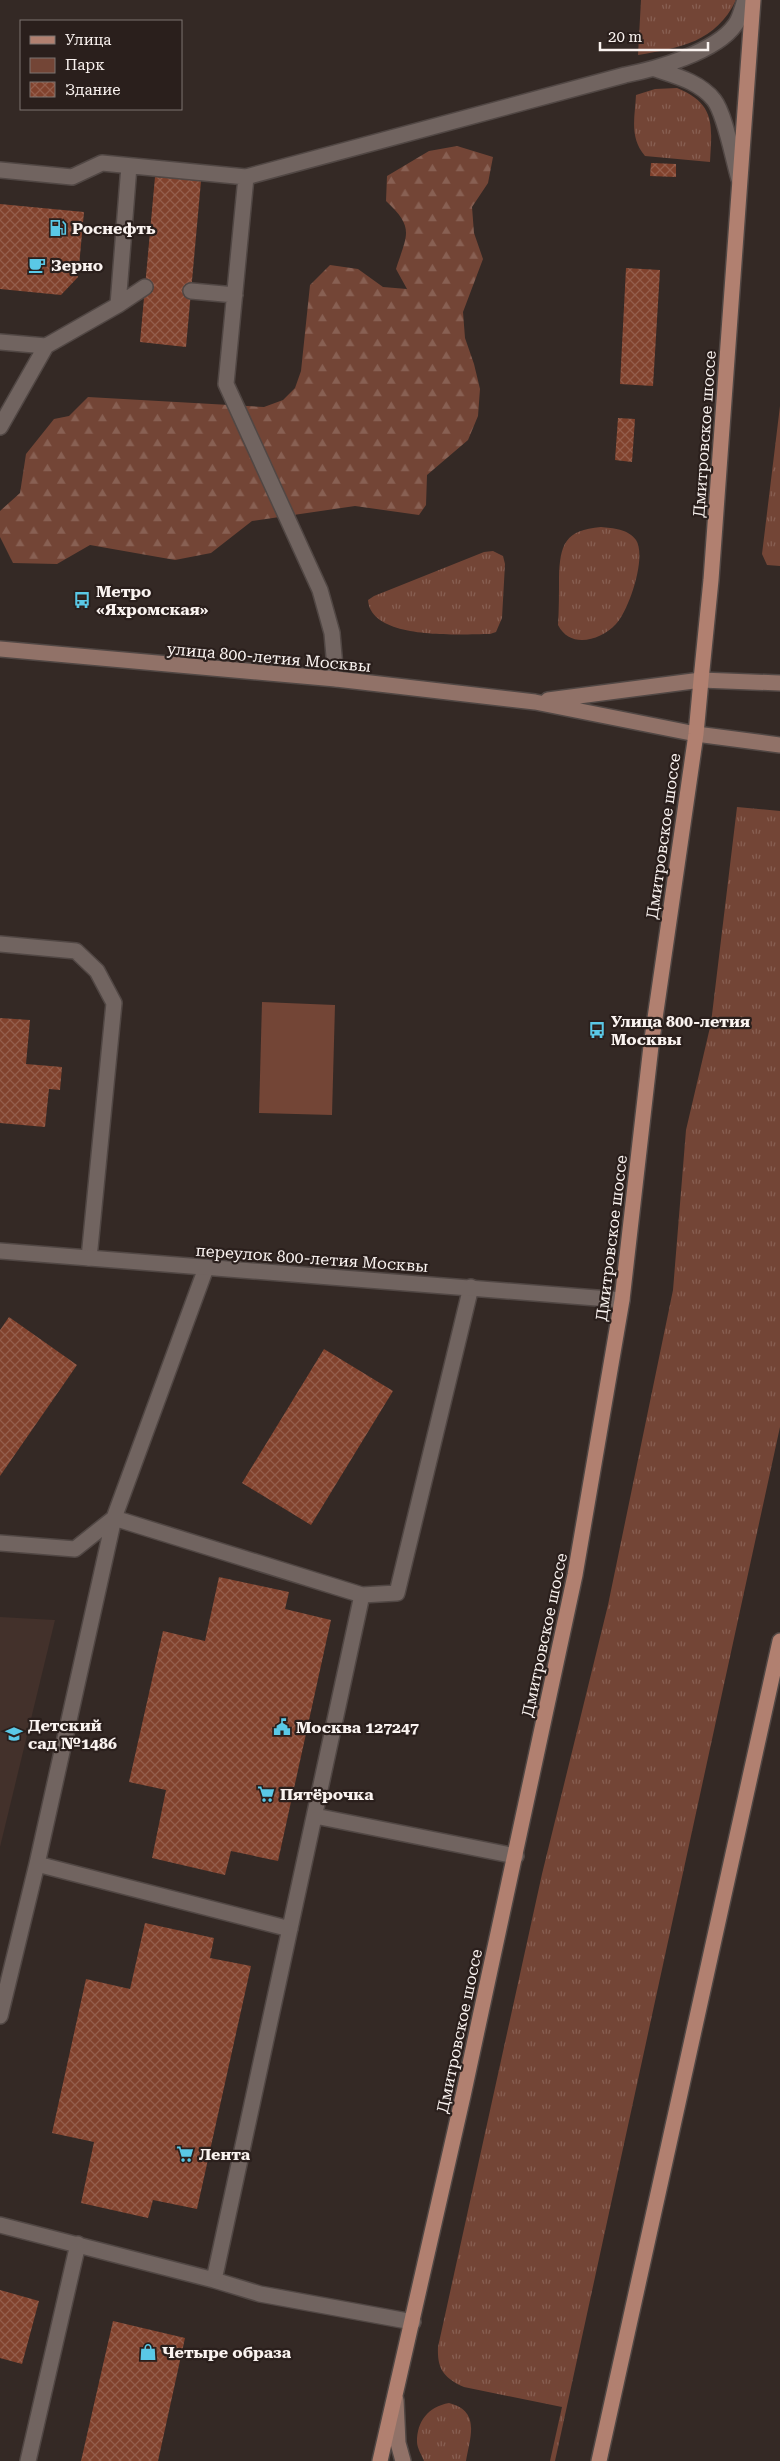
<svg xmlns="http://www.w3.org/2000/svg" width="780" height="2461" font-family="'Roboto Serif',serif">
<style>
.built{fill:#43312b}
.grass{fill:url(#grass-tufts)}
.forest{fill:url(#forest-firs)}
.park{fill:#734536}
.building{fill:url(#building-cross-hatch)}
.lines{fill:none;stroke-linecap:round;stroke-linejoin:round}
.lane-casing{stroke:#514744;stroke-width:18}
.street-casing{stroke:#514744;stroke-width:18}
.secondary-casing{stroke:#514744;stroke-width:18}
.primary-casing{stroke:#514744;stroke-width:18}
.lane{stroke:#716460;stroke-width:15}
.street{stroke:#716460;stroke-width:15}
.secondary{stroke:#917268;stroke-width:15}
.primary{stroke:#b18070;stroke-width:15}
.labels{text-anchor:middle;stroke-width:4.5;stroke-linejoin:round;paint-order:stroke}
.poi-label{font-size:16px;font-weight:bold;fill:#faf3f0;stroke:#2a1f1c;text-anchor:start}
.street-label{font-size:16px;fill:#faf3f0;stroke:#2a1f1c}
</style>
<defs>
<pattern id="grass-tufts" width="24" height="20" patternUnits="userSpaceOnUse" patternTransform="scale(1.25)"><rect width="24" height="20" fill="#734536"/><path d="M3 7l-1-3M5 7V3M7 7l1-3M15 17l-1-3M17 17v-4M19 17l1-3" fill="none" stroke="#886053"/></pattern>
<pattern id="forest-firs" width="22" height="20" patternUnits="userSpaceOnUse" patternTransform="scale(1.25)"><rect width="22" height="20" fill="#734536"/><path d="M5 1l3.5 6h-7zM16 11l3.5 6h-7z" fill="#886053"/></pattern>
<pattern id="building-cross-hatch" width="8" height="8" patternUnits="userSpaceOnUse" patternTransform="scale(1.25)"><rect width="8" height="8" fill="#81422d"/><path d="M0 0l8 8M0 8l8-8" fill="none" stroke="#945e4c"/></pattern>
</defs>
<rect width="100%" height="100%" fill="#342925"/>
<!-- built -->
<path class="built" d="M0,1617L55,1620L0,1847Z"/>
<!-- grass -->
<path class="grass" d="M641,0H736C716,42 680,48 638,55Z
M677,88C716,104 712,125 710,162L645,156C629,137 635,117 636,95L655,89Z
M780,406V566L767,565L762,554Z
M601,527C613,528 628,529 636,540C647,557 629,610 616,624C600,641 570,649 558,625C559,609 559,593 559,578C560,544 565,530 601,527Z
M493,551L503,556L505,564L502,618L496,632L490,634C461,634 371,641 368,600L374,596L484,552Z
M737,807L780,811V1427L555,2461H550L562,2407L464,2387C444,2378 437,2369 438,2347L542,1874L608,1605L673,1290L686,1130L711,1023Z
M449,2403C481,2411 470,2437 466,2461H424C422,2456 417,2448 417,2442C417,2421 428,2407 449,2403Z"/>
<!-- forest -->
<path class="forest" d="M457,146L493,157L488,183L472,207L474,233L483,259L463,312L465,338L474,364L480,389L478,416L468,440L427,475L426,505L419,515L355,506L252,521L211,553L175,560L90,545L57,564L13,563L0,537V511L20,493L26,454L54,419L69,416L88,397L264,407L283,400L295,388L301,371L310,285L330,265L358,269L383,287L407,289L396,269C407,234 415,228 386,201L387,176L429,151Z"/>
<!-- park -->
<path class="park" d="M262,1002L335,1005L332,1115L259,1113Z"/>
<!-- building -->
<path class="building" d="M651,163L676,164V177L650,176Z
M155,177L201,181L186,347L140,342Z
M0,204L84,212L78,277L61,295L0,289Z
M626,268L660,270L653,386L620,384Z
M618,418L635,419L632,462L615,460Z
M0,1018L30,1020L26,1064L62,1067L60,1090L49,1089L45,1127L0,1123Z
M9,1317L77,1365L0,1476V1330Z
M324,1349L393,1391L311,1525L242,1483Z
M219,1577L289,1592L285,1609L331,1620L278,1861L231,1851L225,1875L152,1858L166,1790L129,1782L163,1631L205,1641Z
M145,1923L214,1938L210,1958L251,1966L197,2209L153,2200L148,2218L81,2203L94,2142L52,2133L86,1979L130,1989Z
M0,2290L39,2301L22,2364L0,2358Z
M113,2321L185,2338L158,2461H81Z"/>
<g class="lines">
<!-- lane casing -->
<g class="lane-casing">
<path id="lane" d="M655,69C676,76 700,82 714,100C725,114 733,159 739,179
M0,170L72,177L102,163L246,177L625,75C656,69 716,52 735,25C740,19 742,8 745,0
M246,177L226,384L320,590L332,633L336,679
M191,291L235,295
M118,305L129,166
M0,342L46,346
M0,427L46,346L118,305L145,287
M0,944L76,951L97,971L114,1003L89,1258
M0,1543L75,1549L114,1518L362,1595L397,1593L471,1287
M315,1816L516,1856
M37,1864L290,1929
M0,2016L37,1864L114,1518L206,1268
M0,2225L214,2280L260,2294L413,2322
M214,2280L362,1595
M28,2461L78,2244"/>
</g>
<!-- street casing -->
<g class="street-casing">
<path id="street" d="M0,1251L622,1300"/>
</g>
<!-- secondary casing -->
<g class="secondary-casing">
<path id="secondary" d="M0,649L336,679L535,702L696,734L780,745
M548,700L701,680L780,683
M396,2400L398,2443L403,2461"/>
</g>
<!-- primary casing -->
<g class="primary-casing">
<path id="primary" d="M380,2461L463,2096L575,1575L622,1300L651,1046L696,734L701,680L711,580L753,0
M599,2461L780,1641"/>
</g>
<!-- lane -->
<use href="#lane" class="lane"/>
<!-- street -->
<use href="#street" class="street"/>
<!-- secondary -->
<use href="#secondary" class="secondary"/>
<!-- primary -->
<use href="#primary" class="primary"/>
</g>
<!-- icons -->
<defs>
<g id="fuel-bare" transform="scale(1.35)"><path d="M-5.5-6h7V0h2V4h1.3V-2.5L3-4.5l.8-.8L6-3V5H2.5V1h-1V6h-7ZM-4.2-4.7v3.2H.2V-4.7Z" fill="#5ac8e6" stroke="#2a1f1c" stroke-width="2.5" paint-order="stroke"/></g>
<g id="cafe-bare" transform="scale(1.35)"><path d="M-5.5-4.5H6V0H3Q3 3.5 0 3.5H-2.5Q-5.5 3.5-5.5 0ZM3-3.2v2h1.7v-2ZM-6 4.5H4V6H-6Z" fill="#5ac8e6" stroke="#2a1f1c" stroke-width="2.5" paint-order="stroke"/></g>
<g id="bus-bare" transform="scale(1.35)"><path d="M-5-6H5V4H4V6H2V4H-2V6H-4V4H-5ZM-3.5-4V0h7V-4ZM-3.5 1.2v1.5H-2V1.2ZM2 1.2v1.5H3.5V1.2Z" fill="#5ac8e6" stroke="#2a1f1c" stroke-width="2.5" paint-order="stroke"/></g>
<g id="civic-bare" transform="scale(1.35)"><path d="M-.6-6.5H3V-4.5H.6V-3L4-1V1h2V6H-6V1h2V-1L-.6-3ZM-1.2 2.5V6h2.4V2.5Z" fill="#5ac8e6" stroke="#2a1f1c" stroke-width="2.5" paint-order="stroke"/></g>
<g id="school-bare" transform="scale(1.35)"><path d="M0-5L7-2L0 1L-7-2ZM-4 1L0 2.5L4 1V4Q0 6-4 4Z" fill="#5ac8e6" stroke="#2a1f1c" stroke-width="2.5" paint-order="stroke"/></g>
<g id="supermarket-bare" transform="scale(1.35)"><path d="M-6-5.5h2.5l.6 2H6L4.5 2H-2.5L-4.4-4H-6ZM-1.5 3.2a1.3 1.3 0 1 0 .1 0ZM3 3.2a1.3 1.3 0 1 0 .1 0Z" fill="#5ac8e6" stroke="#2a1f1c" stroke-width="2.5" paint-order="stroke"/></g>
<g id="shop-bare" transform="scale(1.35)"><path d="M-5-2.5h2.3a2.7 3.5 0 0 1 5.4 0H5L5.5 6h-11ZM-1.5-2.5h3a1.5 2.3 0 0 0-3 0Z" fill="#5ac8e6" stroke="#2a1f1c" stroke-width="2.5" paint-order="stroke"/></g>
</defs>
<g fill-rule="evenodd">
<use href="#fuel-bare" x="58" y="228"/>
<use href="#cafe-bare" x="37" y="265"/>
<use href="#bus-bare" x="82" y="600"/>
<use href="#bus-bare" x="597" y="1030"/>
<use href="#civic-bare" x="282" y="1727"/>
<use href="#school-bare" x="14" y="1734"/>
<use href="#supermarket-bare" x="266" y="1794"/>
<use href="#supermarket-bare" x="185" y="2154"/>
<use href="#shop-bare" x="148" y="2352"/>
</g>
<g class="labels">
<!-- poi labels -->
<g class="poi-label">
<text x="72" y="234">Роснефть</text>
<text x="51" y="271">Зерно</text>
<text x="96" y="597">Метро<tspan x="96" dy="18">«Яхромская»</tspan></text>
<text x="611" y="1027">Улица 800-летия<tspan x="611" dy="18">Москвы</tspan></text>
<text x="28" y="1731">Детский<tspan x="28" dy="18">сад №1486</tspan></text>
<text x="296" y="1733">Москва 127247</text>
<text x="280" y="1800">Пятёрочка</text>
<text x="199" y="2160">Лента</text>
<text x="162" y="2358">Четыре образа</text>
</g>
<!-- street labels -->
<g class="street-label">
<text transform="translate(704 434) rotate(-86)" y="6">Дмитровское шоссе</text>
<text transform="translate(269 657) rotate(5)" y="6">улица 800-летия Москвы</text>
<text transform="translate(663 836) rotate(-82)" y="6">Дмитровское шоссе</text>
<text transform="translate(611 1238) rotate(-83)" y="6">Дмитровское шоссе</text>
<text transform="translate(312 1258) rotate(4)" y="6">переулок 800-летия Москвы</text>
<text transform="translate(544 1635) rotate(-78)" y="6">Дмитровское шоссе</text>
<text transform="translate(459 2031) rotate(-78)" y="6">Дмитровское шоссе</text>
</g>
</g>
<!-- legend -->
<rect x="20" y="20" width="162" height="90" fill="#2a1f1c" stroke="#7d7471"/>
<rect x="30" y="36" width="25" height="8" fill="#b18070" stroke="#7d7471"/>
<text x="65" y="45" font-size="15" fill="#faf3f0">Улица</text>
<rect x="30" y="58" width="25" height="15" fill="#734536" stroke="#7d7471"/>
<text x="65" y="70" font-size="15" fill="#faf3f0">Парк</text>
<rect x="30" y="82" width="25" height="15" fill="url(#building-cross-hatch)" stroke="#7d7471"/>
<text x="65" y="95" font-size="15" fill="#faf3f0">Здание</text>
<!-- scale -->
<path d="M600 42v8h108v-8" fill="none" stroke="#faf3f0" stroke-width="2.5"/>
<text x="608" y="42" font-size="15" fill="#faf3f0" stroke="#2a1f1c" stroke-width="4" paint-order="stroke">20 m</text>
</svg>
